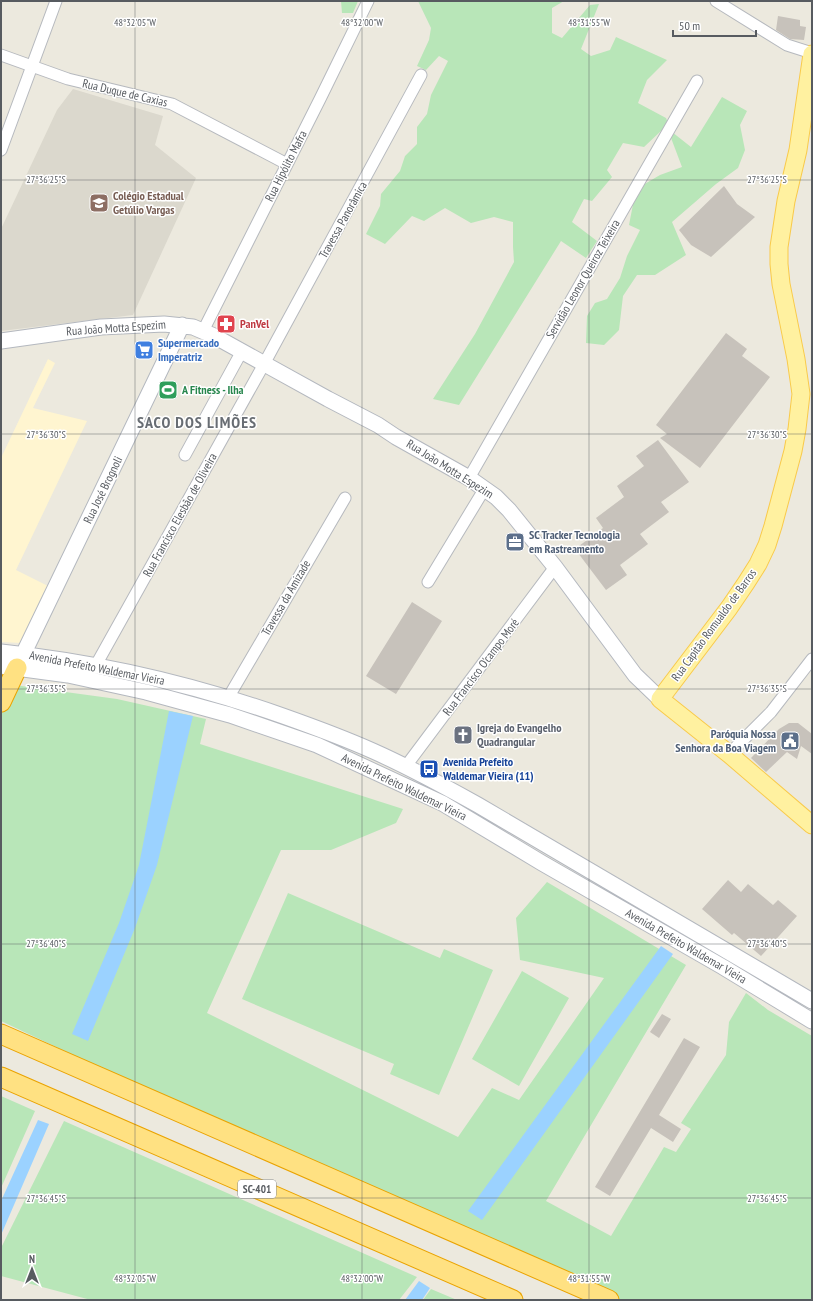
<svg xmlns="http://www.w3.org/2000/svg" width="813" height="1301" font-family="'PT Sans Narrow',sans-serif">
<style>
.commercial{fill:#fff5d0}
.education{fill:#dbd8cd}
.green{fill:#b8e6b8}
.water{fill:#9bd2ff}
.building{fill:#c7c2bb}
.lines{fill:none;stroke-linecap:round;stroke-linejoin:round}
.street-casing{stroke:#b6b9be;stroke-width:13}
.secondary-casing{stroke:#b4b8bf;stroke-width:17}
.primary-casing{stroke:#f9ca4a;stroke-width:19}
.highway-casing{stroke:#eaa300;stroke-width:21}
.street{stroke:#fff;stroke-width:11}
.secondary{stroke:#fff;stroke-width:15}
.primary{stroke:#fff1a0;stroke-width:17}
.highway{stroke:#ffe182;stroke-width:19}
.ticks{fill:none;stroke:#575b60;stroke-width:1;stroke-opacity:0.45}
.labels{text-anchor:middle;stroke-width:3;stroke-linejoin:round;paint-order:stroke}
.shield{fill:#fff;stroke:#898c90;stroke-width:1}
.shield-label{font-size:11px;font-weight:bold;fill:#575b60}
.street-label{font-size:12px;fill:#575b60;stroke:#fff}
.education-label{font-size:12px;font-weight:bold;fill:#785e54;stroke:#fff;text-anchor:start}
.health-label{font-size:12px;font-weight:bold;fill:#be3a42;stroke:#fff;text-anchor:start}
.shop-label{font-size:12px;font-weight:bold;fill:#366cbe;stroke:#fff;text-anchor:start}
.leisure-label{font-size:12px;font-weight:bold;fill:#27864d;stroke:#fff;text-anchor:start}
.service-label{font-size:12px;font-weight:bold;fill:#4e5e75;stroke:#fff;text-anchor:start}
.worship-label{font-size:12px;font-weight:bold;fill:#5b616d;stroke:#fff;text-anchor:start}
.transit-label{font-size:12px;font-weight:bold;fill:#164399;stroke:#fff;text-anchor:start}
.district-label{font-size:16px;font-weight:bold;letter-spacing:1px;fill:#686d73;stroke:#fff}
.ticks-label{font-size:10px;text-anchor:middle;fill:#575b60;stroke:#fff;stroke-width:3;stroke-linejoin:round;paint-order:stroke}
</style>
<rect width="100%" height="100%" fill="#ece9de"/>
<!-- commercial -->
<path class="commercial" d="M48,359L55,363L33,408L87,421L16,570L50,587L21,643L1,642V458Z"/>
<!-- education -->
<path class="education" d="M73,89L163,116L155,145L196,178L133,315L1,331V229L57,110Z"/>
<!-- green -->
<path class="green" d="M341,1H358L353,13H342Z
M418,1H564L552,8V33L562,38L590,5L599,4L581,49L591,56L610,50L616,37L667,60L647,80L638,103L666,118L672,132L691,147L722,97L747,111L740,125L745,150L738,168L716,184L672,222L686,255L655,275H637L623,296L619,330L604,345L586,343L587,316L595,303L607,299L620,278L627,256L640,230L629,225L636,189L660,175L682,167L668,130H662L644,147L623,143L607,170L612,177L592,201L584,199L572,222L597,241L586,258L561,241L459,405L433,399L475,334L514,262L513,247V222L494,217L471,223L445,208L424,221L412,216L385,244L366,234L380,206L381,194L400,171L405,156L417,144V127L427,114L431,95L448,61L439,56L426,70L417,66L429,40L431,28Z
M14,685L117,699L206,719L200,744L403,809L396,823L331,850H281L207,1013L458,1137L492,1088L519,1100L604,978L520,960L516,918L547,882L686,965L546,1201L611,1236L664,1147L676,1152L691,1129L681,1123L726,1055L729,1022L746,993L768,1010L812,1036V1300H618L446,1222L271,1148L1,1021V713Z
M288,893L440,958L444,949L493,970L439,1095L390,1074L394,1064L242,999Z
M522,971L569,998L519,1086L472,1059Z
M1,1096L35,1111L1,1188Z
M64,1121L417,1277L399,1300H91L1,1276V1248Z
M431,1289L457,1300H423Z"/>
<!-- water -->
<path class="water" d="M169,711L193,716L157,865L135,928L88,1041L72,1034L119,923L139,865Z
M661,946L673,954L482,1220L468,1211Z
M38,1120L49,1124L1,1235V1201Z
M419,1281L430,1288L422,1300H405Z"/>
<!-- building -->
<path class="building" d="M778,16L800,20V26L806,27L804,40L790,39L776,30Z
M724,186L737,204L755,217L711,257L691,245L679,230Z
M726,333L747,349L742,356L770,377L700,468L660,438L667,434L656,425Z
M658,440L689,482L661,502L669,512L640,534L648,544L620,565L627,575L606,590L575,549L603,528L596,518L624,497L617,486L644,466L636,456Z
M412,602L442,621L396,694L366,676Z
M789,723H798L812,734V754L801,746L797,759L787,752L766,772L751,758L779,729Z
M728,880L741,892L748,884L773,905L778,900L797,916L761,956L734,933L732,935L702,909Z
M662,1014L671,1019L659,1038L650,1032Z
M684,1038L700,1047L659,1115L681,1129L673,1142L651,1128L610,1196L595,1187Z"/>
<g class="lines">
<!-- street casing -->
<g class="street-casing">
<path id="street" d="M716,1L787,45L812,53
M1,55L68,79L172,104L287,164
M1,150L56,1
M203,331L320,99L368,1
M185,455L242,351
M469,478L697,81
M428,582L485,488
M96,665L264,364L421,75
M228,698L345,498
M729,754L771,712L812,659
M406,766L555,567"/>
</g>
<!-- secondary casing -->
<g class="secondary-casing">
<path id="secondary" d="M1,341L101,327L164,324L193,327L214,336L328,399L378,425L396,437L469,478L496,497L509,510L555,567L635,675L660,699
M1,652C97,662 192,684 283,716C314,727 344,738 373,751C409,767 444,786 478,805L812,1001
M19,663L182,325
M1,666L68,675L146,692L230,715L317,745L442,803L542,863L723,967L812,1021"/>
</g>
<!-- primary casing -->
<g class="primary-casing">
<path id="primary" d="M812,54L798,150L786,201L779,247V264L781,284L796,359L801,394L797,429L793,451L773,526L767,545L758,564L746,583L729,608L660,699L729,754L812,825"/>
</g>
<!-- highway casing -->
<g class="highway-casing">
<path id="highway" d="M1,702L17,668
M1,1034L609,1300
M1,1077L513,1300"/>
</g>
<!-- street -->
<use href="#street" class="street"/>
<!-- secondary -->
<use href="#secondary" class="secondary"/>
<!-- primary -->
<use href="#primary" class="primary"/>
<!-- highway -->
<use href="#highway" class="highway"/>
</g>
<!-- ticks -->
<path class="ticks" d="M135,1V1300M362,1V1300M589,1V1300M1,180H812M1,434H812M1,689H812M1,944H812M1,1198H812"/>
<!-- icons -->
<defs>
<g id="school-square" transform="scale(1)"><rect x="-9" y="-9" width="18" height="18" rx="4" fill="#8d6e63" stroke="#fff"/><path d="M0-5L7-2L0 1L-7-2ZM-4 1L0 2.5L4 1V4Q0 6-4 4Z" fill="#fff"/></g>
<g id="pharmacy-square" transform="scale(1)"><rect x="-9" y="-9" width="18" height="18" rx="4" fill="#e0444e" stroke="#fff"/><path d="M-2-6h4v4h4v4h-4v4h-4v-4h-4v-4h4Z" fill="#fff"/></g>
<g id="supermarket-square" transform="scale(1)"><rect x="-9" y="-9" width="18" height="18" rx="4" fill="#3f7fe0" stroke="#fff"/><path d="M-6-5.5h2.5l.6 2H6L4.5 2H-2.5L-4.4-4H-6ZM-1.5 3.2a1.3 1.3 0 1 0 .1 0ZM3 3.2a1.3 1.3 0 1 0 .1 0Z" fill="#fff"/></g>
<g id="stadium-square" transform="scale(1)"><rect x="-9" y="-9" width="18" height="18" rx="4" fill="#2e9e5b" stroke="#fff"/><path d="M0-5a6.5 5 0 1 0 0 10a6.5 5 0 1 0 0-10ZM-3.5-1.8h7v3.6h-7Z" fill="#fff"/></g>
<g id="office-square" transform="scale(1)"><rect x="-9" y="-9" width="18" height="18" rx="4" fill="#5c6f8a" stroke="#fff"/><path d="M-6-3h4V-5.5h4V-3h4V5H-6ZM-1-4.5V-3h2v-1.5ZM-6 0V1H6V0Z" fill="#fff"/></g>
<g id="church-square" transform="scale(1)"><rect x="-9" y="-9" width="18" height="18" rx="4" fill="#6b7280" stroke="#fff"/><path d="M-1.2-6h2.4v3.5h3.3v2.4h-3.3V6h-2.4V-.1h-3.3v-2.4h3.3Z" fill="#fff"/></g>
<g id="civic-square" transform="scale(1)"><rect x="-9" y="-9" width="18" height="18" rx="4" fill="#5c6f8a" stroke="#fff"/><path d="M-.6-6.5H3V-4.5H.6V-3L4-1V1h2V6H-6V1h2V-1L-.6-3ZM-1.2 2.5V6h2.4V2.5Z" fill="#fff"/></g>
<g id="bus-square" transform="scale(1)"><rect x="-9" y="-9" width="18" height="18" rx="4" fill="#1a4fb4" stroke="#fff"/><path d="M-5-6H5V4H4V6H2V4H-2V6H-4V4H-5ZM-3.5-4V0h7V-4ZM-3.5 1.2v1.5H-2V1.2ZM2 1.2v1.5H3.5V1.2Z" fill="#fff"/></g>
</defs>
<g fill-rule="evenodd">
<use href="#school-square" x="99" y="203"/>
<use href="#pharmacy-square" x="226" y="324"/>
<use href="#supermarket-square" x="144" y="350"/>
<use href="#stadium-square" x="168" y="390"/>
<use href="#office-square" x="515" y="542"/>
<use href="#church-square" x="463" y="735"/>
<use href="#civic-square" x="790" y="741"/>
<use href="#bus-square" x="429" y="769"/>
</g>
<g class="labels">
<!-- shield labels -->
<rect class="shield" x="238" y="1180" width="38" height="18" rx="3"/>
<g class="shield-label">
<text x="257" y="1193">SC-401</text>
</g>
<!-- street labels -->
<g class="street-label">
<text transform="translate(125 93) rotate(13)" y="4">Rua Duque de Caxias</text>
<text transform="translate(286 166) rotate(-63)" y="4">Rua Hipólito Mafra</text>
<text transform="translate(343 220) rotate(-61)" y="4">Travessa Panorâmica</text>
<text transform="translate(583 279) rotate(-60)" y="4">Servidão Leonor Queiroz Teixeira</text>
<text transform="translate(116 328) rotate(-4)" y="4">Rua João Motta Espezim</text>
<text transform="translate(450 469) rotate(32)" y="4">Rua João Motta Espezim</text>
<text transform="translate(103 490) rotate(-64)" y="4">Rua José Brognoli</text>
<text transform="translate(180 515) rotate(-61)" y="4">Rua Francisco Elesbão de Oliveira</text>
<text transform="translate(286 598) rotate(-60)" y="4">Travessa da Amizade</text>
<text transform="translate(714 625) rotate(-54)" y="4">Rua Capitão Romualdo de Barros</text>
<text transform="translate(481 667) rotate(-53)" y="4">Rua Francisco O'campo Moré</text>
<text transform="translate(97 668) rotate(11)" y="4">Avenida Prefeito Waldemar Vieira</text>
<text transform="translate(404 787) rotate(26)" y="4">Avenida Prefeito Waldemar Vieira</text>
<text transform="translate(686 946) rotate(30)" y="4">Avenida Prefeito Waldemar Vieira</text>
</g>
<!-- education labels -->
<g class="education-label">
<text x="113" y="200">Colégio Estadual<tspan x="113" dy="14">Getúlio Vargas</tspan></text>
</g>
<!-- health labels -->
<g class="health-label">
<text x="240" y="328">PanVel</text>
</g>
<!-- shop labels -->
<g class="shop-label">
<text x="158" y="347">Supermercado<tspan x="158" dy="14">Imperatriz</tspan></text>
</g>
<!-- leisure labels -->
<g class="leisure-label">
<text x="182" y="394">A Fitness - Ilha</text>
</g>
<!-- service labels -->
<g class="service-label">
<text x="529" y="539">SC Tracker Tecnologia<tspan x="529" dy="14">em Rastreamento</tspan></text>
<text x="776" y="738" text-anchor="end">Paróquia Nossa<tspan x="776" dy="14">Senhora da Boa Viagem</tspan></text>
</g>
<!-- worship labels -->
<g class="worship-label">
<text x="477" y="732">Igreja do Evangelho<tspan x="477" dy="14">Quadrangular</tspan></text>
</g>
<!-- transit labels -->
<g class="transit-label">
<text x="443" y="766">Avenida Prefeito<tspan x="443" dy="14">Waldemar Vieira (11)</tspan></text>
</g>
<!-- district labels -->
<g class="district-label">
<text x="197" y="428">SACO DOS LIMÕES</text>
</g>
</g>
<g class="ticks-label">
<text x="135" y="26">48°32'05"W</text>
<text x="362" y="26">48°32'00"W</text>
<text x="589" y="26">48°31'55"W</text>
<text x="46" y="183">27°36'25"S</text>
<text x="767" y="183">27°36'25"S</text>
<text x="46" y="438">27°36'30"S</text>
<text x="767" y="438">27°36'30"S</text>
<text x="46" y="692">27°36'35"S</text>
<text x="767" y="692">27°36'35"S</text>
<text x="46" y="947">27°36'40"S</text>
<text x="767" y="947">27°36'40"S</text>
<text x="46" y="1202">27°36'45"S</text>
<text x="767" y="1202">27°36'45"S</text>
<text x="135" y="1282">48°32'05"W</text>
<text x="362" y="1282">48°32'00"W</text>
<text x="589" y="1282">48°31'55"W</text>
</g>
<!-- border -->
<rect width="813" height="1301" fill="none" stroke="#575b60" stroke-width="4"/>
<!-- north arrow -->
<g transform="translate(32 1269)" stroke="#ffffff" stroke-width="3" paint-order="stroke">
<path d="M0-3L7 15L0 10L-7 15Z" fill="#575b60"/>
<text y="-6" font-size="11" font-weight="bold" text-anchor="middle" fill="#575b60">N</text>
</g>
<!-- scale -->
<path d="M673 30v6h83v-6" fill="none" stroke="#575b60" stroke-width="2"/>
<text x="679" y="30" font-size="12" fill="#575b60" stroke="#ffffff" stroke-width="3" paint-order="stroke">50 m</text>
</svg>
